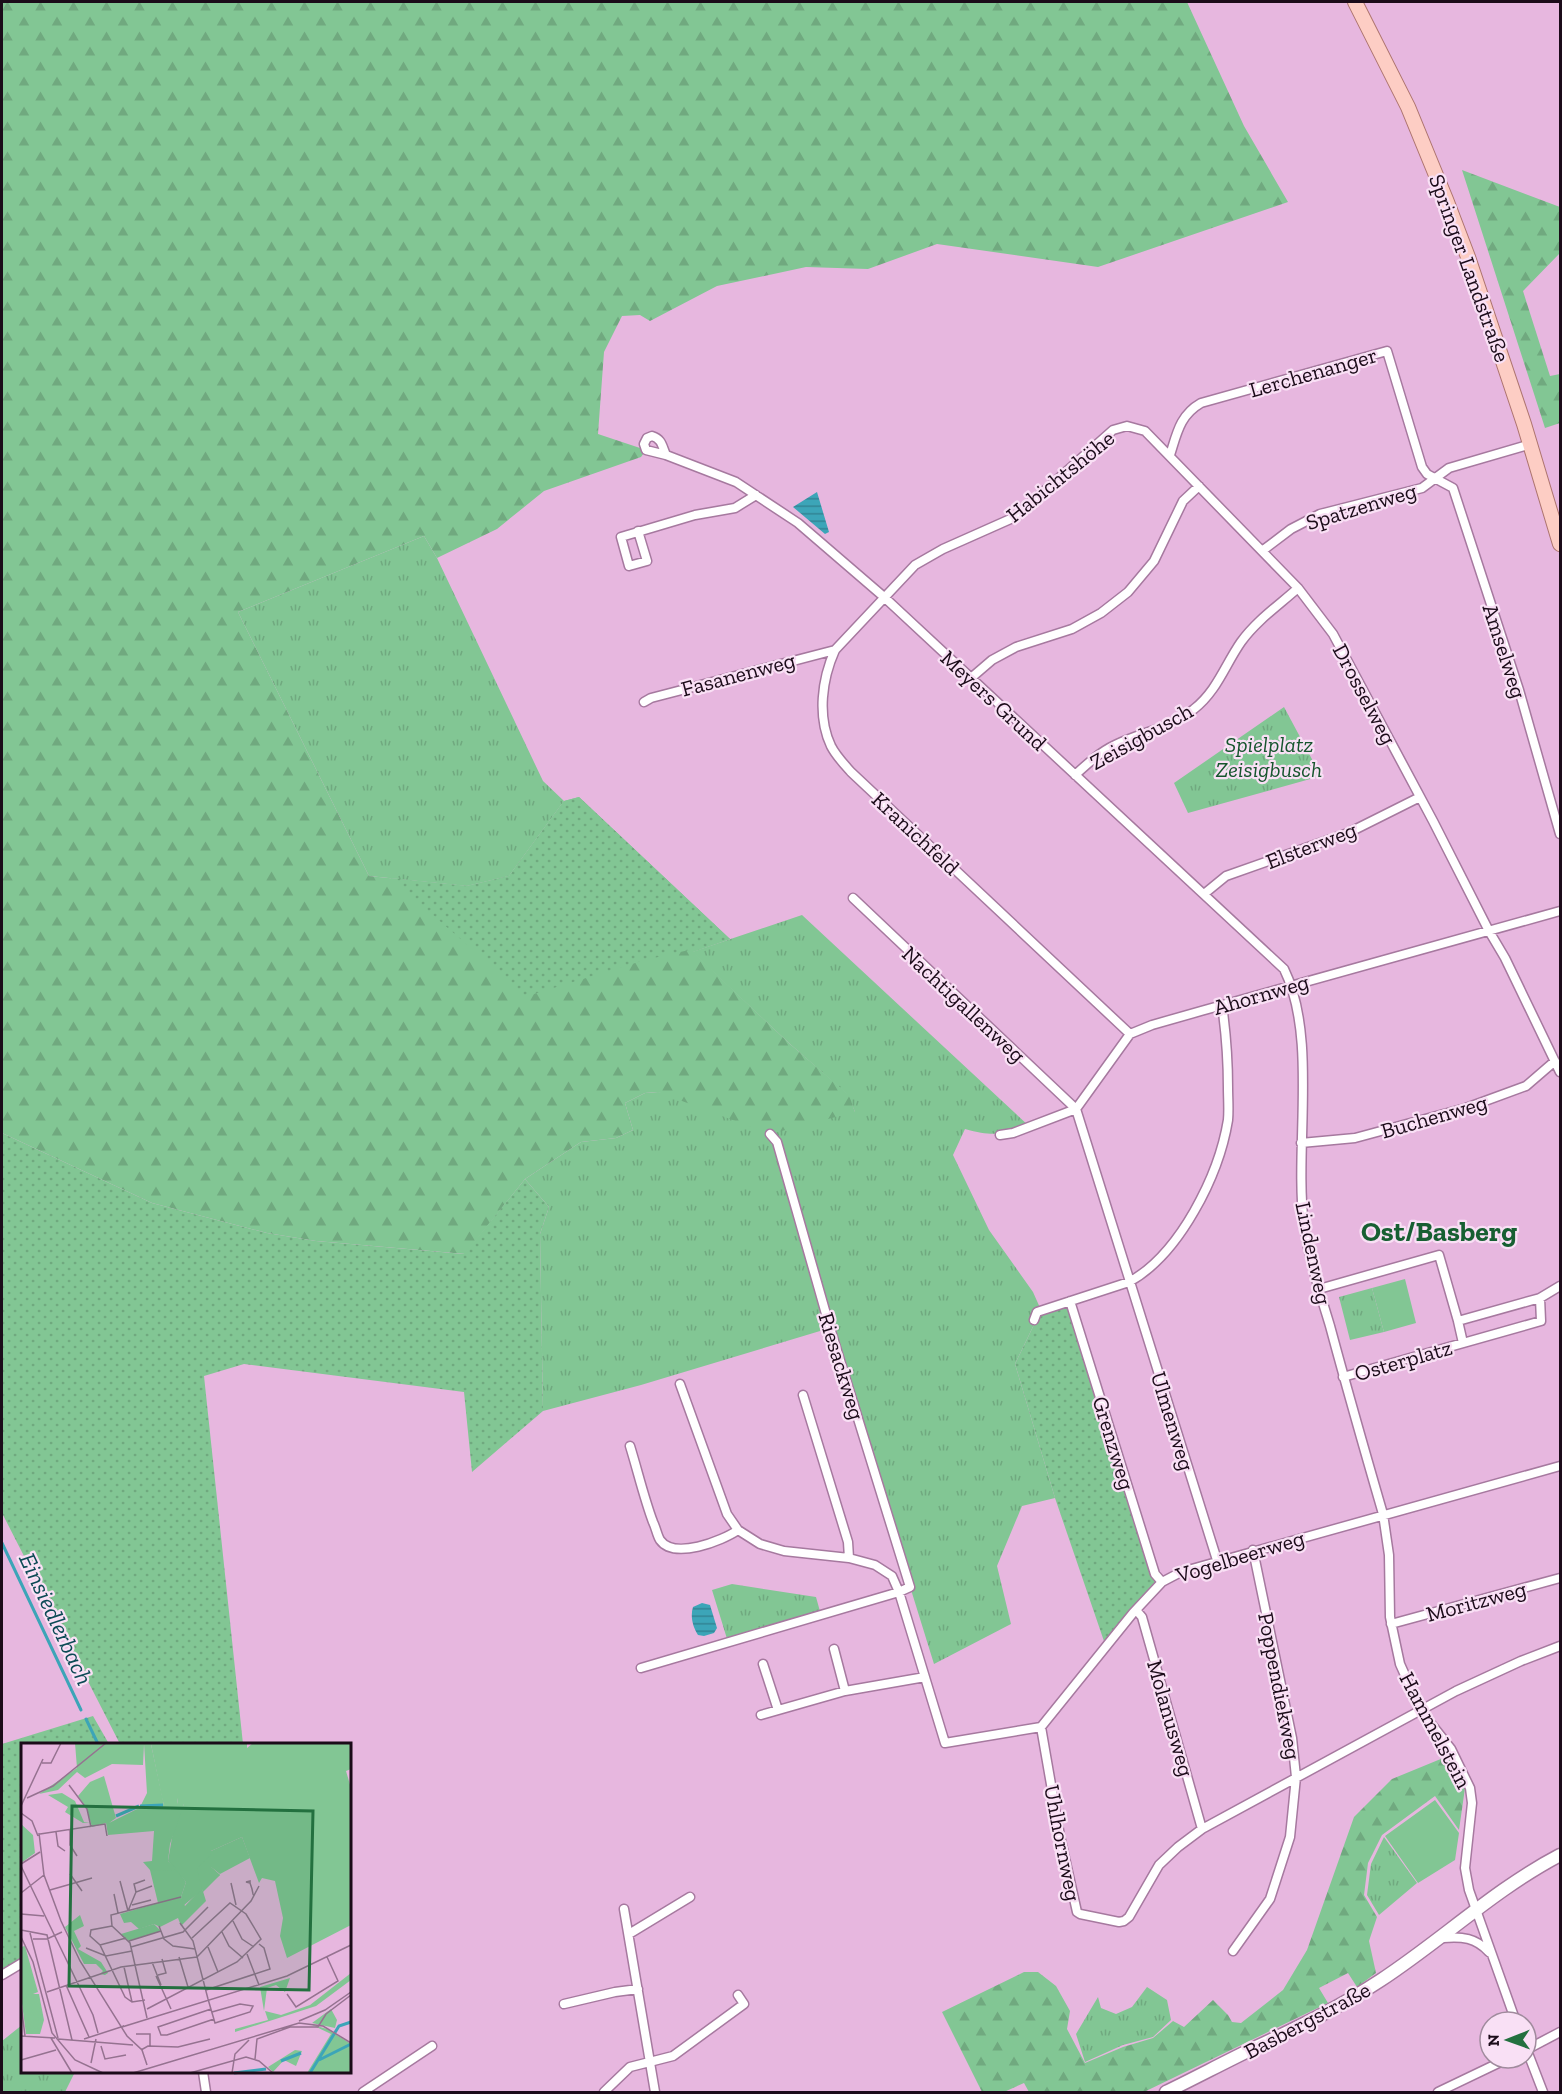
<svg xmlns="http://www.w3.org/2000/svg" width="1562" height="2094" font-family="'Zilla Slab',serif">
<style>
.grass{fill:url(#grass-tufts)}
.forest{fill:url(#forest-firs)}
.garden{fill:url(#garden-dots)}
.pitch{fill:#82c694}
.water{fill:url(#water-rules)}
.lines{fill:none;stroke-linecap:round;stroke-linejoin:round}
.stream{stroke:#3ca5b8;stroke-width:3}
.minor-casing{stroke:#a6799f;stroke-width:11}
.secondary-casing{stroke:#a6799f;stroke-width:15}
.primary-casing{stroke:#ad746e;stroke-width:16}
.minor{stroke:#fff;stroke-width:8}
.secondary{stroke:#fff;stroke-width:12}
.primary{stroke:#fdcdc4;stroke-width:14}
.labels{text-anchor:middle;stroke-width:4.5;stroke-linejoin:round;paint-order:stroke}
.street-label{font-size:22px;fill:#1b0b19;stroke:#f9e0f5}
.park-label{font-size:22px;font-style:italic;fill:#16552d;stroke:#f9e0f5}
.water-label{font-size:24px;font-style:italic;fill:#0c4a55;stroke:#f9e0f5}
.district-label{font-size:28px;font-weight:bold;fill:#175f32;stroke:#f9e0f5}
.inset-river{fill:none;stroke:#3ca5b8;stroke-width:3}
.inset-road{fill:none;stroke:#957290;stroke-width:1.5}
.view{fill:#23703f;fill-opacity:0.15;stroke:#23703f;stroke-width:3}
.inset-edge{fill:none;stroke:#1b0b19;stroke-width:3}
</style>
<defs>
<pattern id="grass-tufts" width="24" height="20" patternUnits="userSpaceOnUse" patternTransform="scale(1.5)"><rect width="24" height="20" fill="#82c694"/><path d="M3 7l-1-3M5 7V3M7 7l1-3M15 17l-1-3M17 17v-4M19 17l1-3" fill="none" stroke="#70a97f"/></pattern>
<pattern id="forest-firs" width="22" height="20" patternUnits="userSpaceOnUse" patternTransform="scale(1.5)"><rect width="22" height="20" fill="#82c694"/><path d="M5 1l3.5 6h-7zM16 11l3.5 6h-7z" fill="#70a97f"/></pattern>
<pattern id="garden-dots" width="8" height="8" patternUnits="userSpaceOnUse" patternTransform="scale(1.5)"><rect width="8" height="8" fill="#82c694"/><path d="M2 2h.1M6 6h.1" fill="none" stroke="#70a97f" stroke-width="1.8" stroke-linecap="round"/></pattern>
<pattern id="water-rules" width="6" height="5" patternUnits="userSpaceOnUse" patternTransform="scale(1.5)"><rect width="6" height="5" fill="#3ca5b8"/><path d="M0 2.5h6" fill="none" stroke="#328595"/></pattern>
</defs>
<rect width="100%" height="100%" fill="#e7b7df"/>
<!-- grass -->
<path class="grass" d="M424,536L437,558L543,781L564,801L509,876L467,886L369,876L238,612Z
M1284,707L1321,776L1188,813L1174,783Z
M802,915L1030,1127C1002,1134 994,1137 965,1129L953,1155L989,1230L1033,1292L1041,1310L1015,1364L1055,1498L1022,1506L997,1566L1011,1624L934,1664L830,1328L641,1385L543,1411L540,1234L549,1207L525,1179L581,1142L616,1138L633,1130L625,1103L645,1093L658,1092L855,1112L848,1095L790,1044L692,952Z
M1372,1288L1384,1332L1350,1340L1339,1297Z
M732,1584L816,1597L821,1615L728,1642L712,1590Z
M1384,1837L1417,1883L1379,1915L1367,1895L1371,1864Z
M1147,1987L1167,2000L1171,2020L1153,2037L1123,2045L1085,2062L1076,2034L1098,1997L1101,2008L1116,2014L1132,2007Z
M22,2025V2072H75L65,2092H2V2041Z"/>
<!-- forest -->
<path class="forest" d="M2,2H1187L1244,126L1288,202L1098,267L937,244L868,269L806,267L717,286L650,321L640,315L622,316L604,352L598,434L646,450L641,457L544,491L497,529L437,558L424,536L238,612L369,876L467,886L509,876L564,801L579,797L730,939L693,952L790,1044L849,1095L855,1112L770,1134L658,1092L645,1093L625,1103L633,1130L616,1138L581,1142L525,1179L465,1254L316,1241L267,1233L152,1203L2,1133Z
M1462,170L1560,207V253L1523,291L1550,376L1560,374V423L1545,428Z
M1448,1756L1465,1788L1459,1830L1435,1796L1382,1835L1368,1863L1364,1895L1377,1917L1369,1941L1376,1973L1357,1987L1348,1973L1319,1988L1328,2003L1144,2092H1029L1024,2083L1004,2092H982L942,2012L1024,1972H1038L1056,1986L1070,2011L1067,2029L1085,2063L1123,2047L1153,2038L1173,2021L1184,2027L1213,2000L1228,2015L1232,2022L1241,2023L1283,1990L1307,1950L1354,1817L1392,1779Z"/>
<!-- garden -->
<path class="garden" d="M579,797L730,939L692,952L689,950L645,960L524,997L486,961L390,878L467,886L509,876L564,801Z
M2,1133L152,1203L267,1233L316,1241L464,1254L525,1179L549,1207L540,1234L543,1411L472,1472L464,1392L244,1364L204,1376L243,1744H120L2,1513Z
M1070,1301L1155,1574L1162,1582L1106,1647L1055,1498L1015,1364L1041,1310Z
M93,1716L109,1744H22V1963L2,1975V1744Z"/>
<!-- pitch -->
<path class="pitch" d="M1405,1279L1416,1323L1384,1332L1372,1288Z
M1435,1800L1459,1833L1455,1860L1418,1883L1385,1836Z"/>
<!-- water -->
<path class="water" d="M817,492L829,532L825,534L793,507Z
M702,1603L710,1605L717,1628L714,1633L704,1636L698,1635C693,1627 690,1617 693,1607Z"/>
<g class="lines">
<!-- stream -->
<path class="stream" d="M2,1543L81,1710
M86,1719L98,1744"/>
<!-- minor casing -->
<g class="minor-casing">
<path id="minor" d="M666,455L646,450L644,444L647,438L652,436C662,439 662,446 666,455L736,482L798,523L884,597L1284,969C1318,1038 1294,1147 1304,1225C1309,1259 1320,1293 1330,1326C1347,1389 1365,1452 1383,1514L1389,1555L1390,1617L1400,1664L1421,1711L1451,1749L1470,1788L1472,1803L1465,1868L1469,1890L1516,2022
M1170,455C1177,433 1180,415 1201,403L1387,351L1422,467L1427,474L1453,488L1519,690L1560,834
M638,531L647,561L629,566L621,537L695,515L735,508L756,495
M1262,551L1291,529L1320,514L1422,488L1449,468L1531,444
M971,678L992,660L1016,647L1072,629L1101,613L1128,592L1154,561L1183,501L1199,486
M644,702L651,698L835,650
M1075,775C1087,764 1100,752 1115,745C1142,732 1171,728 1194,709C1217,691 1225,665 1241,642C1256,621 1279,605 1298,588
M1204,894L1226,876L1348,833L1420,797
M853,898L1076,1109L1217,1560
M1130,1034L851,772C844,764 836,756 831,746C817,716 822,679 835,650L915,565L943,549L1015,517L1113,430L1127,426L1145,431L1298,588L1333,634L1433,821L1489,931L1505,958L1560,1072
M1000,1135L1013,1133L1076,1109L1130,1034L1152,1025L1201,1011L1560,911
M1301,1143L1355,1138L1466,1108L1526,1086L1555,1061
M1319,1289L1439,1255L1458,1321
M1070,1301L1155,1574L1162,1582
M1034,1320L1037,1312L1129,1282C1180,1254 1219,1175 1228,1120C1229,1110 1228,1098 1228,1088C1228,1060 1226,1033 1222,1005
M1463,1343L1458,1321L1540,1298L1560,1286
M1343,1377L1541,1321L1540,1298
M680,1384L727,1514L738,1530L760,1544L784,1551L849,1558L875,1565L892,1576L899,1592L945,1743L1041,1727L1133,1613L1162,1582L1181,1572L1560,1466
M803,1395L848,1542L849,1558
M630,1446C638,1472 644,1498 653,1522C656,1528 657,1535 660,1540C674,1560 722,1541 738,1530
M1136,1610L1142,1617L1202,1829
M1391,1624L1560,1578
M834,1649L845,1691
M763,1664L778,1710
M641,1668L899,1592L910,1587L830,1328L777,1142L770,1134
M761,1715L845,1691L925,1677
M1041,1727L1060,1836L1077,1912L1080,1914L1119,1922L1124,1921L1129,1917L1159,1865L1178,1847L1202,1829L1456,1691L1521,1661L1560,1646
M624,1909L655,2092
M629,1934L690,1897
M1443,1938C1462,1936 1476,1938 1489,1952
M1233,1951L1270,1899L1290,1837L1296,1777L1292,1738L1253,1550
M2,1975L22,1963
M564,2004L615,1992L638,1989
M1526,2048L1543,2092
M1526,2050L1560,2032
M203,2072L206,2092
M363,2092L432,2046
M604,2092L630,2067L673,2056L744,2004L738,1995
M1438,2092L1509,2058"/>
</g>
<!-- secondary casing -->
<g class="secondary-casing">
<path id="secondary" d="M1166,2092C1195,2078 1223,2063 1252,2049C1297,2028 1340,2007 1381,1980C1442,1940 1495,1889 1560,1855"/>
</g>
<!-- primary casing -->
<g class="primary-casing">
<path id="primary" d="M1355,2L1408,107L1447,202L1468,257L1524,424L1560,544"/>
</g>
<!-- minor -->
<use href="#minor" class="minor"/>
<!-- secondary -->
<use href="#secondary" class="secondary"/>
<!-- primary -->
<use href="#primary" class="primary"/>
</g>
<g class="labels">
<!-- street labels -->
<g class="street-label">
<text transform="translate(1470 268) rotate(70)" y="8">Springer Landstraße</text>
<text transform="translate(1313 372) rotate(-16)" y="8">Lerchenanger</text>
<text transform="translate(1060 476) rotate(-39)" y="8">Habichtshöhe</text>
<text transform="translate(1361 506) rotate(-17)" y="8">Spatzenweg</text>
<text transform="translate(1505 651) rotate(72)" y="8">Amselweg</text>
<text transform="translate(738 674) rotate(-15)" y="8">Fasanenweg</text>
<text transform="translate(1365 694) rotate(62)" y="8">Drosselweg</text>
<text transform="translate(994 700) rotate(43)" y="8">Meyers Grund</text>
<text transform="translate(1141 736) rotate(-29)" y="8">Zeisigbusch</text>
<text transform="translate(916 833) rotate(43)" y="8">Kranichfeld</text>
<text transform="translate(1311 845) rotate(-21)" y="8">Elsterweg</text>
<text transform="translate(1261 994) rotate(-16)" y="8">Ahornweg</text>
<text transform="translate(964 1004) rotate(43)" y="8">Nachtigallenweg</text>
<text transform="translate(1434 1116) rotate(-16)" y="8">Buchenweg</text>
<text transform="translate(1314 1253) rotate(78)" y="8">Lindenweg</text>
<text transform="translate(1403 1360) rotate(-16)" y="8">Osterplatz</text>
<text transform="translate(842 1366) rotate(73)" y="8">Riesackweg</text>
<text transform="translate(1173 1421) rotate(73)" y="8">Ulmenweg</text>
<text transform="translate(1114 1443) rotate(73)" y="8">Grenzweg</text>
<text transform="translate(1240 1556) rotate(-17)" y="8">Vogelbeerweg</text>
<text transform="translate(1476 1601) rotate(-15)" y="8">Moritzweg</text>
<text transform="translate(1280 1686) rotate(79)" y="8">Poppendiekweg</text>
<text transform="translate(1171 1718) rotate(74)" y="8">Molanusweg</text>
<text transform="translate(1436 1730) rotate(62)" y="8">Hammelstein</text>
<text transform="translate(1063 1843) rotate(79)" y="8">Uhlhornweg</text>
<text transform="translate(1307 2020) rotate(-28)" y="8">Basbergstraße</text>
</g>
<!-- park labels -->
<g class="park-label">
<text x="1269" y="752">Spielplatz<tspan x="1269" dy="25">Zeisigbusch</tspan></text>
</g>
<!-- water labels -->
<g class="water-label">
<text transform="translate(56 1619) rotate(65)" y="8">Einsiedlerbach</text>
</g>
<!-- district labels -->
<g class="district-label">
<text x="1439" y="1241">Ost/Basberg</text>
</g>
</g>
<!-- overview -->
<g transform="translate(21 1743)">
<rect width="330" height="330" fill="#e7b7df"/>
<path d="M123,1H130L143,62L119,64L126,50ZM41,50L54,58L63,79H69L62,80L44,69L47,64L27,52ZM0,81L12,92L14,110L0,120ZM221,94L229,115L199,131L190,124V108ZM155,125L165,139L160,154L164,163L181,145L185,158L160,183L157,175L139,184L133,181L118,186L110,179L103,180L99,171L137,160L129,127ZM330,230V237L295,263L214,289V286L247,277L244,268L260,272L289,262ZM289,281L306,286L330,301V330H286L310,291ZM274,307L281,308L275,323L263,317L252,329L247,324Z" fill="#82c694"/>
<path d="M54,0H226V5L232,0H330V26L325,28L330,45V182L266,215L259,193L262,175L254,138L241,135L238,140L221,94L190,108V124L199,132L162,163L160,154L165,139L147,118L153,83L163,61H157L156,55H141L130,1L123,2L122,22L91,21L64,35L56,29L37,47L18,51L56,25ZM59,172L63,183L53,188L60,203L57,206L80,219L87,230L84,232L79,231L82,228L75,221H63L44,184ZM269,235L264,249L255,242L246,245L243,268L239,244Z" fill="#82c694"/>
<path d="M4,203L17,249L12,251H18L23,277L19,291H5L0,253V204Z" fill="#82c694"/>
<path d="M83,33L95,75L88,80L118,65L143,62L141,55H156L157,61H163L149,101L147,118L155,125L152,128L129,127L122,119L131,118L133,88L87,92L85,80L71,84L66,66L57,53L69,39ZM190,111V124L199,132L182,149L176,126ZM133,181L140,188L108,198L100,191ZM310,266L316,277L314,285L291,280Z" fill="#82c694"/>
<path class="inset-river" d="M119,63L142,62M95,73L118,63M298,317L330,301M260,318L280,310M213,330L245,326M289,330L318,283L330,279"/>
<path class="inset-road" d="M21,20H30L40,0M48,42L66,66L70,84M6,55L32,43L85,0M0,63L22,16M0,70L11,78L17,93M49,87V102L56,113M35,89L37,103L44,108M18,90L23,132L40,178L59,218L106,293L121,307L126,322M19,91L84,81L86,93M0,121L19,109M0,123L72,272L77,290M49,131L61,148M99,138L107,168M210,140L215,162M229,140L225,139L229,138V140L231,146L232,151L233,153M29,147L71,135M115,149L113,141L124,137M0,150L23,132M93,151L97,170M111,162L130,157M107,168L115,149L131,143M0,171L23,173M212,178L221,196L233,204M159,180L172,198L187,256L194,280L229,269L232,263L219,261L191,269M91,183L70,187L69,193L79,202L104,254L111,259L124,257M138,183L143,196L152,203L174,206M0,187L26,192L51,297M201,189L208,203L222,215M9,190L37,295M0,194L12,219L31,290L54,317L82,330M12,196H26L41,189M108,198L140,188M79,202L105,195M110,204L162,189L187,164M187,204L197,229M65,205L85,213L111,208M226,211L238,242M158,214L167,244M176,214L230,158L238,143M131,219L140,242M103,224L111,259M137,232L145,230L141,216M135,233L150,266M45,242L68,294M185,247L249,226L243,205L238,201M26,249L100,224L176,214M266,251L275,264L317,238L306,214M0,261L4,293M126,266L216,219L240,196L225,171L209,160L171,195M190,266L137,284L140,292H146L193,276M126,275L109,200L91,183L90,172L160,154M278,278L304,267L330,249M101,284L266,233L330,202M115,291H129V304M0,293L34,295M30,295L51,330M37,296L112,302M63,296L103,283M80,303L84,316L105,312M120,307L127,303L157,304L189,296M234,316L236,296L269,284H297L305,271L330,252M0,317L35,307M70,320L75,296M112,330L278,280L302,283L330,300M169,330L225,314L238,318L252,330M211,330L214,311L228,297"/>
<path class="view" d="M51,63L292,68L288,247L48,243Z"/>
<rect width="330" height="330" class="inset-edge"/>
</g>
<!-- border -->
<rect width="1562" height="2094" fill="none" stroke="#1b0b19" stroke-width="6"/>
<!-- north arrow -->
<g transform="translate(1508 2040) rotate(269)"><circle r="28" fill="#f9e0f5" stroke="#a08b9d" stroke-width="1.5"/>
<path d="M0-4.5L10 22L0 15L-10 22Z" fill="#23703f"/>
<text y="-9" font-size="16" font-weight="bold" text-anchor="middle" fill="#1b0b19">N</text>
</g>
</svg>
